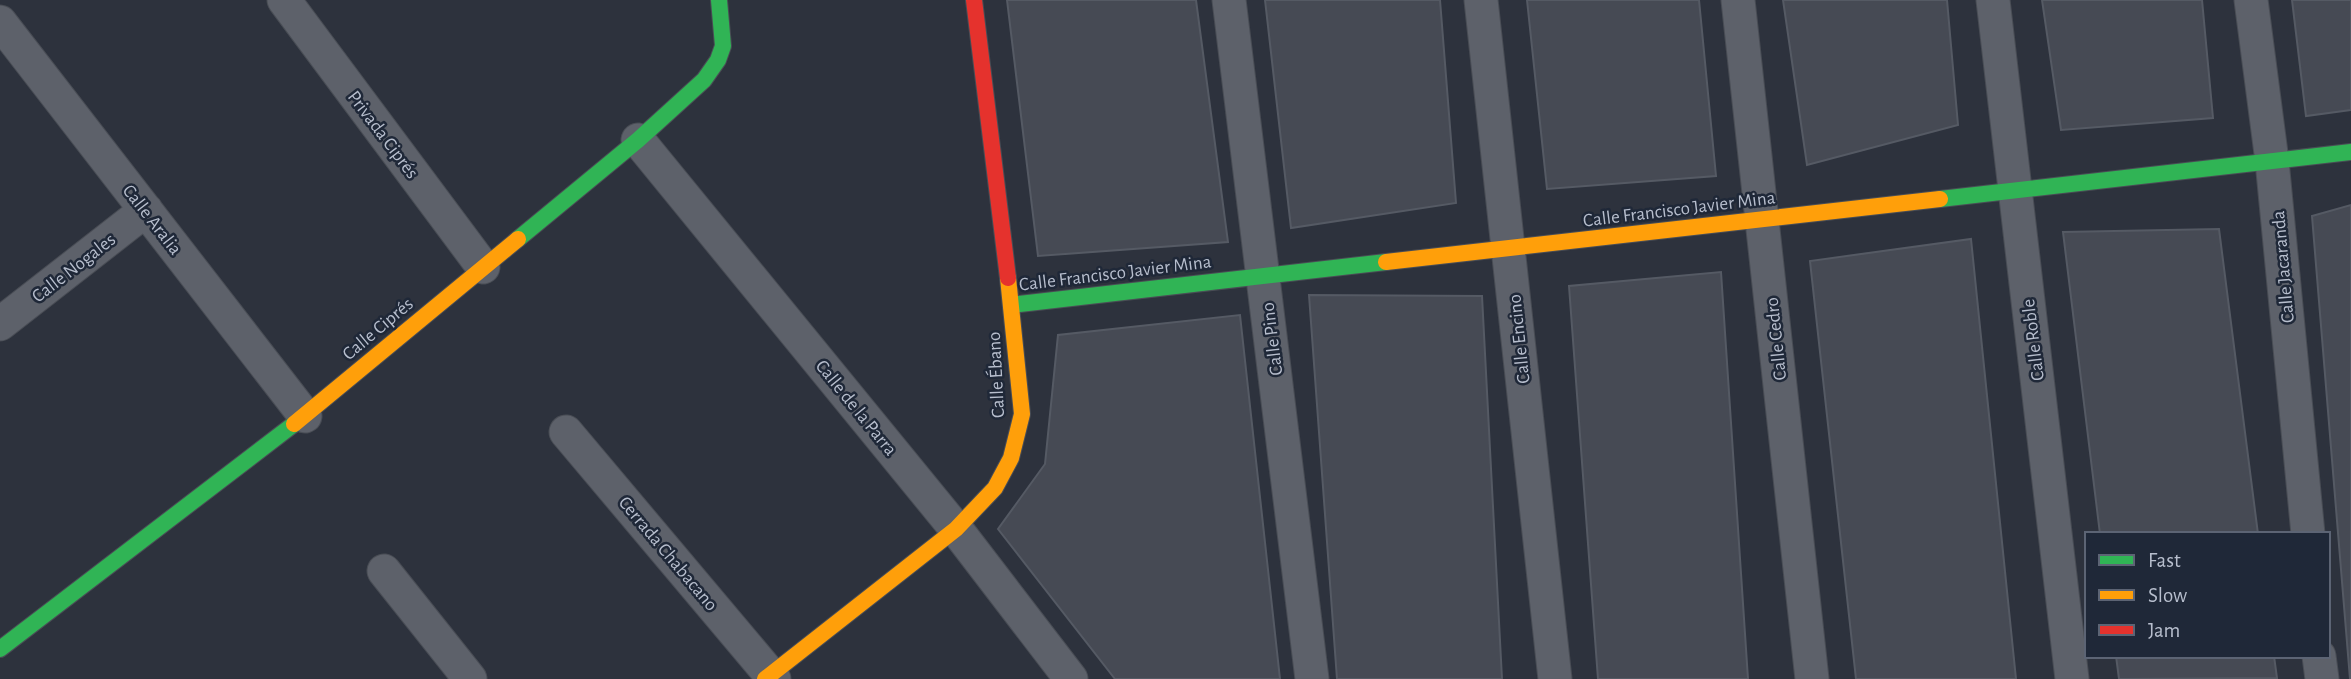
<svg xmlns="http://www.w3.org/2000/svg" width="2351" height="679" font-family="'Alegreya Sans',sans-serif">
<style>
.building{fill:#464a54;stroke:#555a64;stroke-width:2}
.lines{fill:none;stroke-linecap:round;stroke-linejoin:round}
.street-casing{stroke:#494d55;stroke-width:35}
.fast-casing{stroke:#494d55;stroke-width:18}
.slow-casing{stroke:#494d55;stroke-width:18}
.jam-casing{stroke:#494d55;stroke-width:18}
.street{stroke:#5d616a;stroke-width:33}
.fast{stroke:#30b455;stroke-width:16}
.slow{stroke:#ff9f0a;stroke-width:16}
.jam{stroke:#e5322d;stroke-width:16}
.labels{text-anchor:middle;stroke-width:5;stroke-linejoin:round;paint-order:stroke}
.street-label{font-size:19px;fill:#b7becd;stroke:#1f2838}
</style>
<rect width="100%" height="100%" fill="#2d323d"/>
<!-- building -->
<path class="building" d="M1007,0H1196L1228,242L1038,256Z
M1265,0H1440L1456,203L1291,228Z
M1527,0H1699L1716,176L1547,189Z
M1783,0H1947L1958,125L1807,165Z
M2042,0H2202L2213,118L2061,130Z
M2292,0H2351V110L2306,116Z
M2351,205V679H2350L2312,216Z
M2219,229L2258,534H2100L2063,232Z
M1971,239L2016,679H1856L1810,261Z
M1721,272L1748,679H1598L1569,286Z
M1309,295L1482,296L1502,679H1337Z
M1240,315L1280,679H1115L998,529L1045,464L1058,335Z
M2116,656H2274L2277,678L2119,679Z"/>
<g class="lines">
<!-- street casing -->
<g class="street-casing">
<path id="street" d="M284,0L483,267
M1229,0L1312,679
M1481,0L1555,679
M1738,0L1812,679
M1993,0L2072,679
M2251,0L2272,161L2308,534
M0,22L305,416
M638,140L956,529L1071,679
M0,324L146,210
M566,432L774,679
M384,571L470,679
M2319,656L2322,679"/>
</g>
<!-- fast casing -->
<g class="fast-casing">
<path id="fast" d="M1940,199L2351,152
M518,239L638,140L704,80L718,60L723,46L719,0
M1011,305L1386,262
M0,649L294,424"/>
</g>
<!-- slow casing -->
<g class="slow-casing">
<path id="slow" d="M1386,262L1940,199
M294,424L518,239
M765,679L956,529L995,488L1011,458L1022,414L1008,278"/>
</g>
<!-- jam casing -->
<g class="jam-casing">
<path id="jam" d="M974,0L1008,278"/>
</g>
<!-- street -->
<use href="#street" class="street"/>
<!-- fast -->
<use href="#fast" class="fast"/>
<!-- slow -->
<use href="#slow" class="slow"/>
<!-- jam -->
<use href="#jam" class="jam"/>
</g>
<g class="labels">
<!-- street labels -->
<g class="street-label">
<text transform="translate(384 134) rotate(53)" y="7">Privada Ciprés</text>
<text transform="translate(1679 208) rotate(-7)" y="7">Calle Francisco Javier Mina</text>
<text transform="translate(153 219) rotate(52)" y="7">Calle Aralia</text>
<text transform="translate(73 267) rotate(-38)" y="7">Calle Nogales</text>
<text transform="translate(2282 267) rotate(-95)" y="7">Calle Jacaranda</text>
<text transform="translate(1115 272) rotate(-7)" y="7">Calle Francisco Javier Mina</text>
<text transform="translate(377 328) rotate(-40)" y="7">Calle Ciprés</text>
<text transform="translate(1271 339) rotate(-97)" y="7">Calle Pino</text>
<text transform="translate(1518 339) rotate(-96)" y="7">Calle Encino</text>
<text transform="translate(1775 339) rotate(-96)" y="7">Calle Cedro</text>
<text transform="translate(2032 340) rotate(-97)" y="7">Calle Roble</text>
<text transform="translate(995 375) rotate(-93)" y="7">Calle Ébano</text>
<text transform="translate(857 407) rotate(51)" y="7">Calle de la Parra</text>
<text transform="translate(669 553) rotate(50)" y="7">Cerrada Chabacano</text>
</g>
</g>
<!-- legend -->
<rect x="2085" y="532" width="245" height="126" fill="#1f2838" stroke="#5c6474" stroke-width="2"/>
<rect x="2099" y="555" width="35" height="10" fill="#30b455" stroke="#5c6474" stroke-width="2"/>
<text x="2148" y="567" font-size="21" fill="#b7becd">Fast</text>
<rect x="2099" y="590" width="35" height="10" fill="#ff9f0a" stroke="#5c6474" stroke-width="2"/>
<text x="2148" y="602" font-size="21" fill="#b7becd">Slow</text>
<rect x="2099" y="625" width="35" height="10" fill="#e5322d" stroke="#5c6474" stroke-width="2"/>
<text x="2148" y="637" font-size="21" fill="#b7becd">Jam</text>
</svg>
